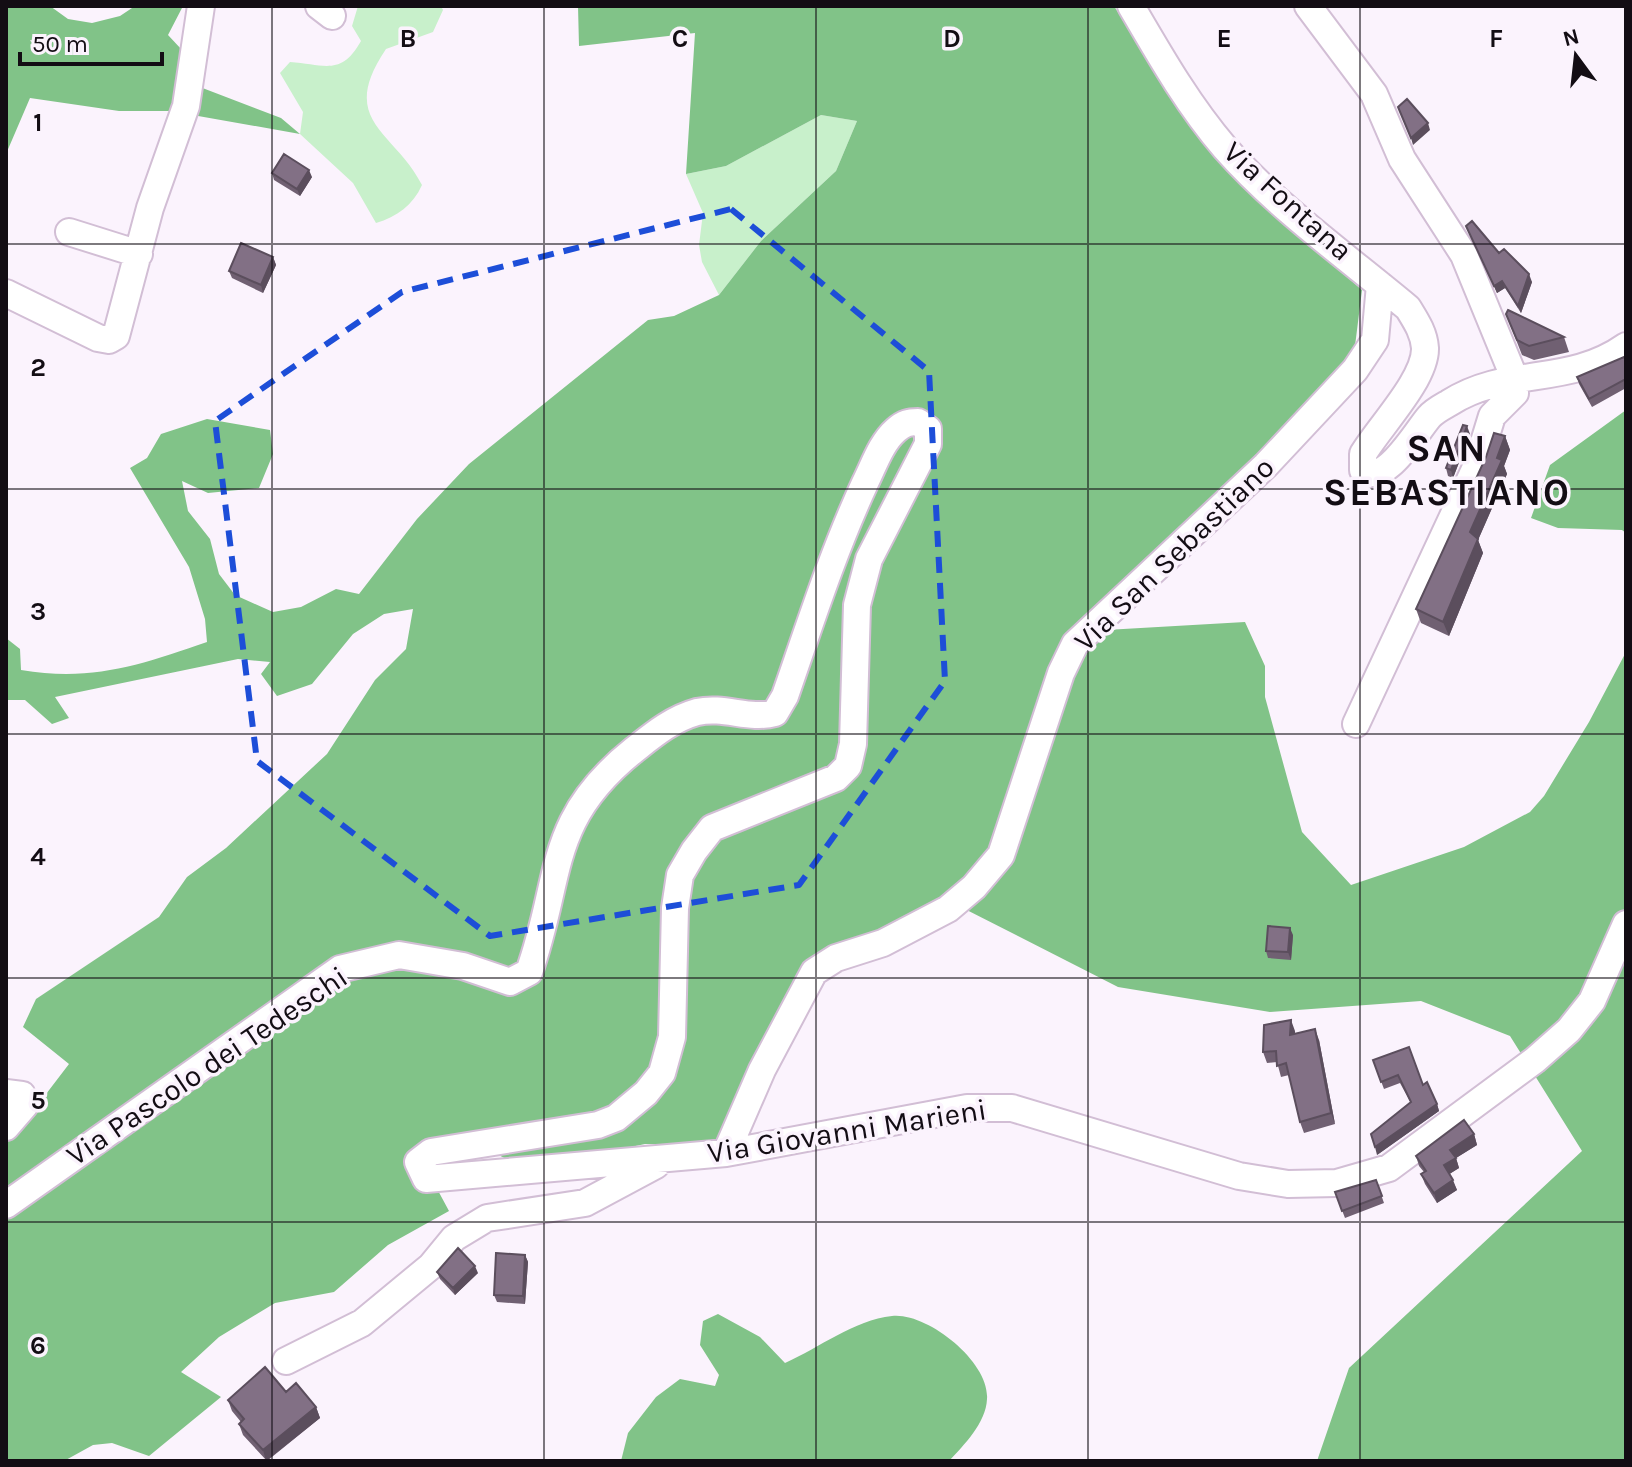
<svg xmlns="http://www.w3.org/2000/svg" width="1632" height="1467" font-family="Karla,sans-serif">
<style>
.green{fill:#c8f0cb}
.forest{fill:#81c388}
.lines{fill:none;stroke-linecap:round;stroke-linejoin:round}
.minor-casing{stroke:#d2bed5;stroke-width:30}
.minor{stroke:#fff;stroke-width:26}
.wall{fill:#706072}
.shaded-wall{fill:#5b4e5d}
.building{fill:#827085;stroke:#5b4e5d;stroke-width:2}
.marked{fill:none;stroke:#1d4ed8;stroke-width:6;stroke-dasharray:16 10;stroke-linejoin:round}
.grid{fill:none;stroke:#130d14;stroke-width:2;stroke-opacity:0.55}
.labels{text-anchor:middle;stroke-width:7;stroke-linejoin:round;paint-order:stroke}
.street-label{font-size:30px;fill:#130d14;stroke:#fbf3fd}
.district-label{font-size:38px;font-weight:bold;letter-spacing:2px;fill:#130d14;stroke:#fbf3fd}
.grid-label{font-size:26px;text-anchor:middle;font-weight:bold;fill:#130d14;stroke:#fbf3fd;stroke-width:7;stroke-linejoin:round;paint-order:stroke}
</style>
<rect width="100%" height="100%" fill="#fbf3fd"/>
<!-- green -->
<path class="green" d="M358,6H441L443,10L433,32L386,49C337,122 394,130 422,185C413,205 397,217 376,223L353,183L300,134L303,112L280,73L290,62C324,64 341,77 361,41L352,26Z
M821,115L857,121L836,171L761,241L719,295L702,262L699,245L703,213L686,174L726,166Z"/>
<!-- forest -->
<path class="forest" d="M6,6H50L68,19L92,23L120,16L135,6H183L168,35L182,50L179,79L281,118L300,134L170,111H119L30,98L6,154Z
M578,6H1114L1198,136L1264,204L1362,290L1355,346L1318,395L1245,477L1071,632L1245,622L1265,666V697L1302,832L1351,885L1464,847L1530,812L1544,796L1589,722L1626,652V1461H1317L1349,1368L1582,1151L1510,1036L1421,1001L1270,1012L1118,987L947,900L805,965C792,981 787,997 778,1015C756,1058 734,1101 714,1145L645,1144L602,1153L509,1160L468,1141L408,1159L411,1177L435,1185L449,1211L388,1245L334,1292L275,1303L219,1337L181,1372L221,1397L149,1456L112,1443L93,1445L64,1461H6V1139L30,1115L69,1064L23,1027L36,999L159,917L187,877L226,848L327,754L375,680L406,649L413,609L384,614L353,634L312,684L277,696L261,674L270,662L238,659L55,697L69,718L52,724L25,700H6V638L20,649L21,670C92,682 140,665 207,642L205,619L189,567L130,468L147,458L161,434L207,419L270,430L273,454L259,488L208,493L182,481L188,511L210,539L219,574L235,595L273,612L301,607L336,589L359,594L417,519L469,464L648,320L674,316L719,295L761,241L836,171L857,121L821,115L726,166L686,174L695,33L579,46Z
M1626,410V533L1622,530L1558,528L1531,518L1550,465Z
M718,1314L760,1337L785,1363C819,1348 854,1320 892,1316C927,1312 990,1362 987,1399C986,1423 964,1445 949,1461H621L628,1433L656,1397L680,1379L715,1386L719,1375L700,1345L703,1321Z"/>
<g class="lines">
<!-- minor casing -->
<g class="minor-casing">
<path id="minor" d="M319,6L332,16
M1131,6C1159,54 1188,105 1225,148C1278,208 1347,257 1408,308C1416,321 1424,333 1425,348C1426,379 1379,427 1363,454V470C1386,486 1416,432 1429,417C1434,411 1442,407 1449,403C1507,366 1568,387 1626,346
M1308,6L1374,94L1402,159L1464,255L1514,377L1515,393L1492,416L1477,465L1356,724
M69,232L139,254
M6,293L98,338L109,340L116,336L150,208L186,106L201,6
M6,1093L22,1095L25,1105L6,1127
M726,1153L762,1070L814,972L836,958L883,943L948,909L974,887L1001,855L1061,673L1075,644L1266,465L1355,370L1375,340L1380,285
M6,1205L340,969L399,955L463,966L510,982L529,972C563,877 545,821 634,750C653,735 672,719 697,712C725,706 749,720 775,713L785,696C810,624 833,552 865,483C874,465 881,443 896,430C904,423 909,422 918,422L928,429V444L869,559L857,605L853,744L848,766L836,778L712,828L694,851L680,875L675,908L672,1037L662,1073L646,1093L616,1118L598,1125L431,1152L418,1162L426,1179L726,1153L967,1108H1012L1239,1176L1288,1184L1337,1183L1389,1168L1535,1060L1569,1030L1592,1001L1626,924
M286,1361L362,1323L431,1266L454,1238L487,1218L585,1203L656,1165"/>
</g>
<!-- minor -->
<use href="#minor" class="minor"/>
</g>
<!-- wall -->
<path class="wall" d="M272,173L312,177L300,196L274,180Z
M1466,226L1532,282L1521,313L1505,288L1497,293Z
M273,257L276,265L263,293L232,278L229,271Z
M1506,314L1564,337L1569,352L1534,360L1522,355Z
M1626,360V388L1592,407L1579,384L1577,377Z
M1470,434L1453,478L1448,476L1446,468Z
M1505,436L1510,450L1504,466L1507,474L1478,540L1483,553L1449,636L1421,623L1416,609Z
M1293,935L1291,960L1268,958L1266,951Z
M1295,1031V1033L1319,1040L1335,1124L1304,1133L1300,1122L1289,1075L1281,1077L1277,1062L1267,1063L1263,1052Z
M1373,1060L1423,1085L1437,1104L1439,1111L1377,1155L1411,1103L1400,1083L1384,1089Z
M1474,1134L1477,1145L1456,1158L1459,1168L1449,1174L1457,1190L1437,1203L1425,1184L1421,1174L1424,1172L1419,1166L1416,1156Z
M1376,1180L1384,1203L1345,1218L1335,1192Z
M525,1255L528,1262L525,1304L497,1302L494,1295Z
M437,1272L478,1273L455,1295L440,1279Z
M228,1400L316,1407L320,1418L267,1461L243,1435L239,1424L241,1422L232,1411Z"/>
<!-- shaded-wall -->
<path class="shaded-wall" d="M1428,123L1430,130L1413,145L1411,138Z
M309,170L312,177L300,196L297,189Z
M273,257L276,265L263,293L261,285Z
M1529,274L1532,282L1521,313L1518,306Z
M1502,281L1505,288L1497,293L1494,286Z
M1467,426L1470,434L1453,478L1451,470Z
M1505,436L1510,450L1504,466L1507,474L1478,540L1483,553L1449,636L1443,622L1470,532Z
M1290,928L1293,935L1291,960L1288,952Z
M1291,1020L1295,1031L1294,1046L1290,1035Z
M1315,1029L1319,1040L1335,1124L1331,1113Z
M1437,1104L1439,1111L1377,1155L1375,1147Z
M1474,1134L1477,1145L1456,1158L1459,1168L1448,1175L1444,1165L1450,1150Z
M1453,1180L1457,1190L1437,1203L1434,1193Z
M525,1255L528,1262L525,1304L523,1296Z
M475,1266L478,1273L455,1295L453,1288Z
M316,1407L320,1418L266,1461L263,1450Z"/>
<!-- building -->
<path class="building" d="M1407,99L1428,123L1411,138L1398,107Z
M284,154L309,170L297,189L272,173Z
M1472,221L1499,253L1504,249L1529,274L1518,306L1502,281L1494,286L1466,226Z
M241,243L273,257L261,285L229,271Z
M1508,310L1564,337L1529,346L1517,340L1506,314Z
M1624,357L1626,360V379L1589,399L1577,377Z
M1463,425L1467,426L1451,470L1446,468Z
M1494,433L1505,436L1497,458L1502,460L1470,532L1478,539L1443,622L1416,609L1486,457Z
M1268,926L1290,928L1288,952L1266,951Z
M1291,1020L1290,1035L1315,1029L1331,1113L1300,1122L1286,1063L1277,1066L1276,1051L1263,1052L1264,1025Z
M1409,1047L1423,1085L1427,1082L1437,1104L1375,1147L1371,1134L1411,1102L1398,1075L1381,1082L1373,1060Z
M1464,1120L1474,1134L1450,1150L1456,1158L1444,1165L1453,1180L1434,1193L1421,1174L1426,1171L1416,1156Z
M1376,1180L1382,1196L1342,1211L1335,1192Z
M458,1248L475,1266L453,1288L437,1272Z
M496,1253L525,1255L523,1296L494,1295Z
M265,1367L286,1392L296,1383L316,1407L263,1450L239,1424L244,1419L228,1400Z"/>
<!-- marked area -->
<path class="marked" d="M731,209L929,371L945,681L799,885L490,936L257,761L215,421L402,292Z"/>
<!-- grid -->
<path class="grid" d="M272,6V1461M544,6V1461M816,6V1461M1088,6V1461M1360,6V1461M6,244H1626M6,489H1626M6,734H1626M6,978H1626M6,1222H1626"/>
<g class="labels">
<!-- street labels -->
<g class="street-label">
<text transform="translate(1288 201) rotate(42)" y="10">Via Fontana</text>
<text transform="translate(1174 554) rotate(-44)" y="10">Via San Sebastiano</text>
<text transform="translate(207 1066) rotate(-34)" y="10">Via Pascolo dei Tedeschi</text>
<text transform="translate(847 1131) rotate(-9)" y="10">Via Giovanni Marieni</text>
</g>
<!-- district labels -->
<g class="district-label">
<text x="1447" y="461">SAN<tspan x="1447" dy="44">SEBASTIANO</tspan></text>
</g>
</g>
<g class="grid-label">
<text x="408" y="47">B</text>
<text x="680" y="47">C</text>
<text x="952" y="47">D</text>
<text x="1224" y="47">E</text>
<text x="1496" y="47">F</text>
<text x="38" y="131">1</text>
<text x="38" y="376">2</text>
<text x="38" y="620">3</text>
<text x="38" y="865">4</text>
<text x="38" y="1109">5</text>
<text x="38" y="1354">6</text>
</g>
<!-- border -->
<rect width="1632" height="1467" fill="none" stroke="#130d14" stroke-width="16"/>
<!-- north arrow -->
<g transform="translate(1576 56) rotate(345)" stroke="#fbf3fd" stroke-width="6" paint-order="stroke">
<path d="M0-6L14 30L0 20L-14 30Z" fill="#130d14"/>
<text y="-12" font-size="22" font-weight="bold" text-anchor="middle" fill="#130d14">N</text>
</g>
<!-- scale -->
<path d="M20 52v12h142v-12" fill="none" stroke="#130d14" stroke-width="4"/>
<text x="32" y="52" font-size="24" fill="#130d14" stroke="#fbf3fd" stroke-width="6" paint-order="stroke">50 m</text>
</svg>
